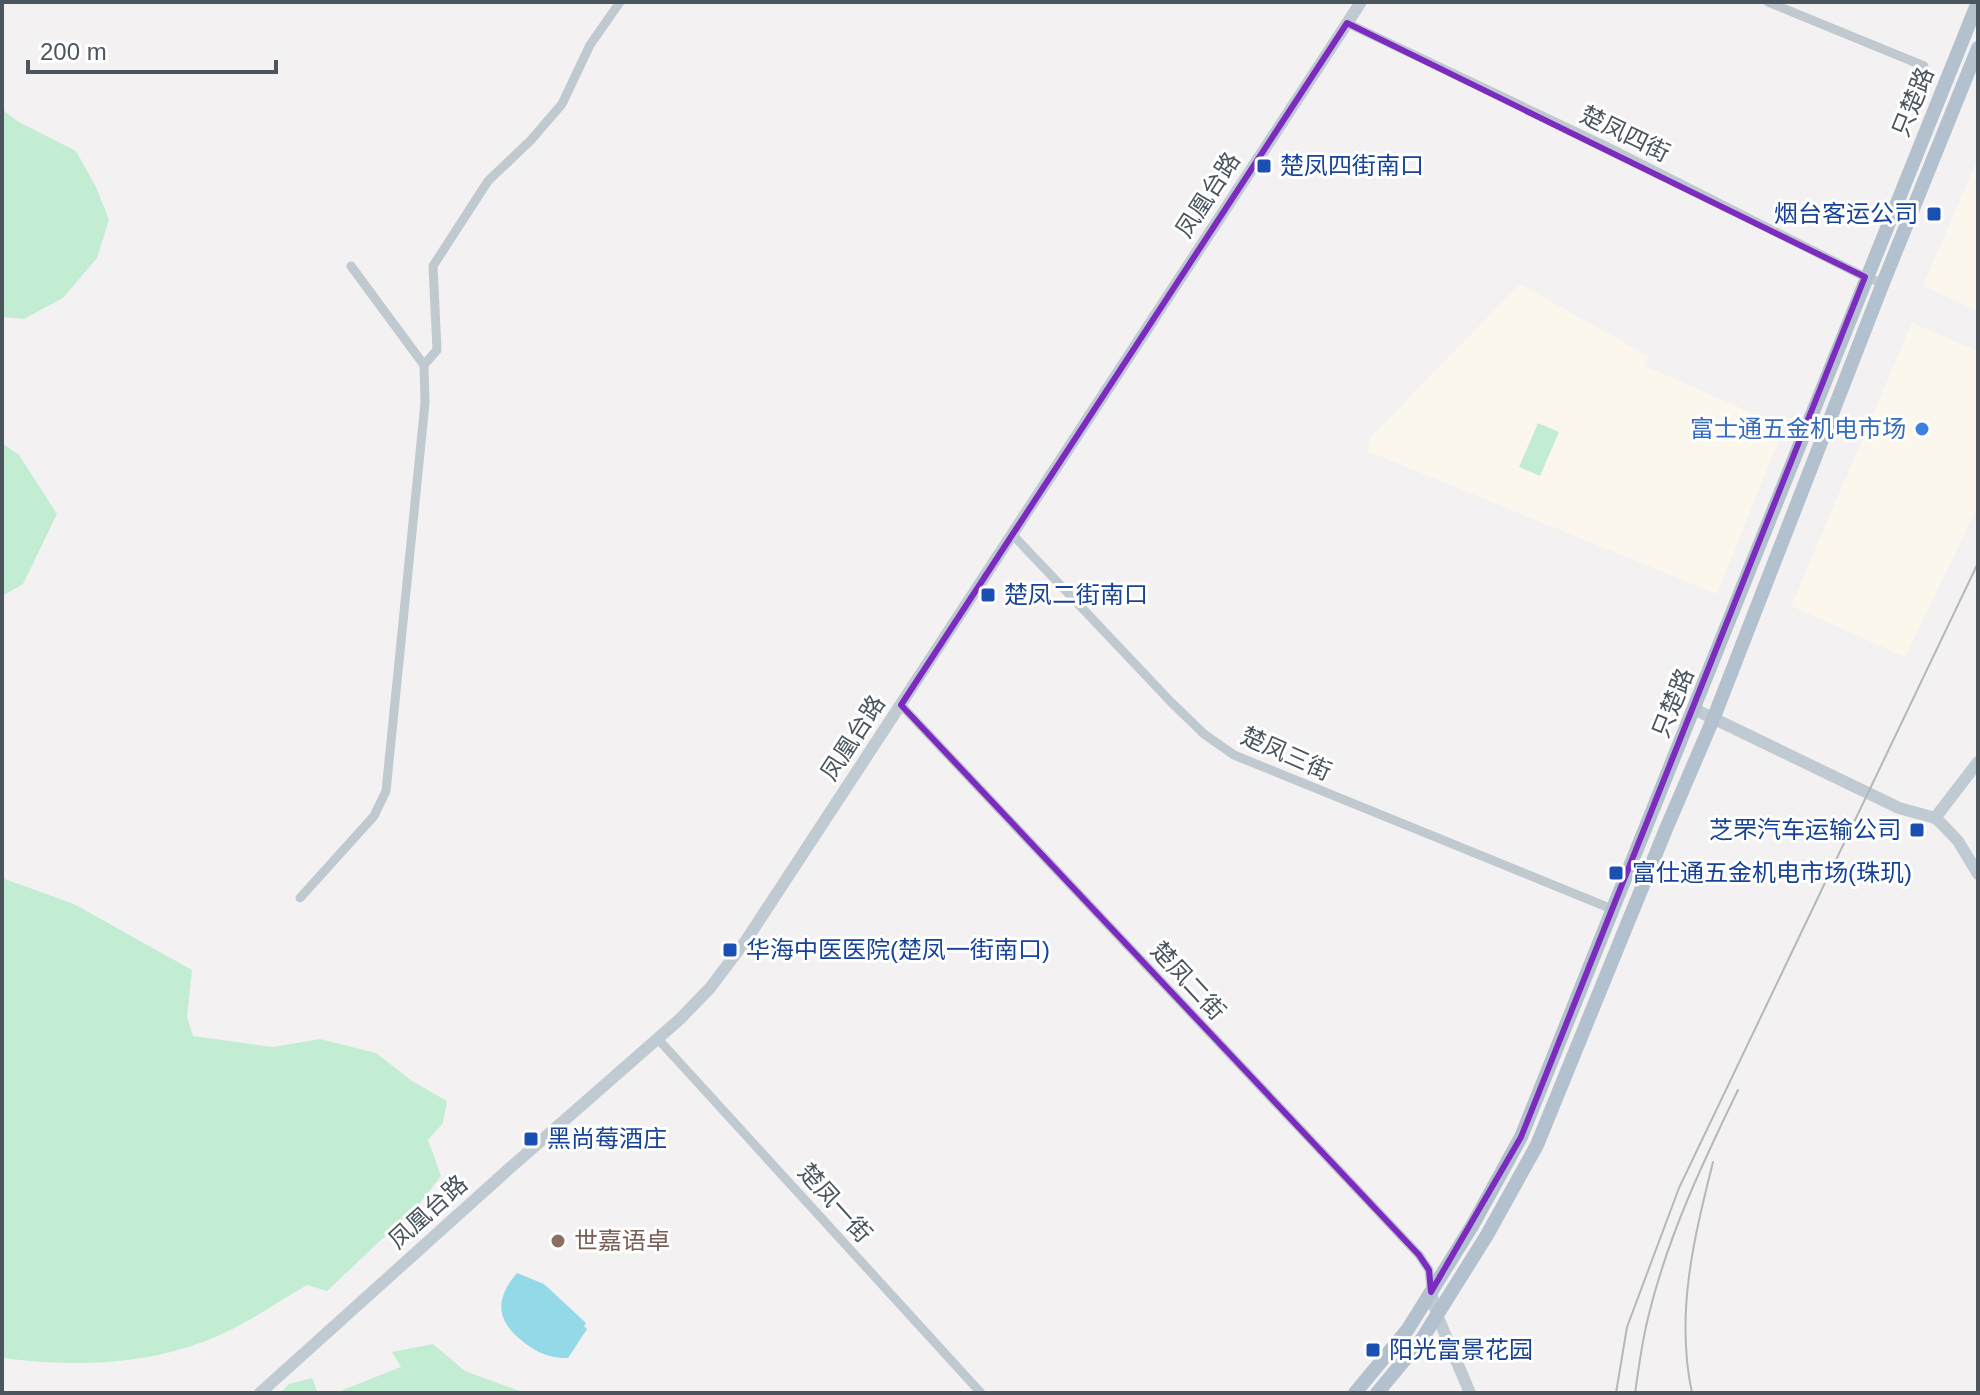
<svg xmlns="http://www.w3.org/2000/svg" width="1980" height="1395" font-family="Arial,'Noto Sans SC',sans-serif">
<style>
.commercial{fill:#fcf7ed}
.green{fill:#c3edd2}
.water{fill:#93d9e8}
.lines{fill:none;stroke-linecap:round;stroke-linejoin:round}
.street{stroke:#c0c9cf;stroke-width:9}
.secondary{stroke:#c0cad3;stroke-width:12}
.primary{stroke:#b3c1ce;stroke-width:14}
.rail{stroke:#b4b7bb;stroke-width:2}
.marked{fill:none;stroke:#7b2cbf;stroke-width:6;stroke-linejoin:round}
.transit-dot{fill:#1a4fb4;stroke:#fff;stroke-width:3}
.shop-dot{fill:#3f7fe0;stroke:#fff;stroke-width:3}
.education-dot{fill:#8d6e63;stroke:#fff;stroke-width:3}
.labels{text-anchor:middle;stroke-width:6;stroke-linejoin:round;paint-order:stroke}
.street-label{font-size:24px;fill:#4a555e;stroke:#fff}
.transit-label{font-size:24px;fill:#164399;stroke:#fff;text-anchor:start}
.shop-label{font-size:24px;fill:#366cbe;stroke:#fff;text-anchor:end}
.education-label{font-size:24px;fill:#785e54;stroke:#fff;text-anchor:start}
</style>
<rect width="100%" height="100%" fill="#f3f1f1"/>
<!-- commercial -->
<path class="commercial" d="M1978,158V311L1923,286Z
M1520,284L1648,356L1645,366L1784,427L1717,594L1367,451L1370,438Z
M1912,323L1978,351V506L1905,657L1791,606Z"/>
<!-- green -->
<path class="green" d="M2,109L17,121L76,151L96,187L109,220L97,258L63,298L24,319L2,317Z
M1538,423L1559,432L1540,476L1519,467Z
M2,443L19,455L57,514L23,584L2,596Z
M2,878L74,904L192,970L187,1017L193,1036L273,1047L320,1039L376,1053L412,1081L447,1101L443,1123L428,1140L441,1176L420,1203L327,1291L307,1285C277,1302 247,1324 215,1337C148,1366 73,1367 2,1358Z
M433,1344L465,1371L525,1393H335L401,1367L392,1352Z
M312,1378L318,1393H280L289,1384Z"/>
<!-- water -->
<path class="water" d="M517,1273L544,1284L586,1323L584,1326L587,1329L568,1358C553,1359 538,1353 526,1344C497,1323 493,1301 517,1273Z"/>
<g class="lines">
<!-- street -->
<path class="street" d="M1768,2L1924,66
M1347,23L1610,148L1865,277L1883,283
M424,365L437,350L433,266L488,181L531,140L562,104L590,45L620,2
M1012,534L1171,702L1204,734L1234,755L1612,909
M901,705L1419,1255L1429,1270L1431,1289
M300,898L374,816L386,791L425,403L424,365L351,266
M658,1039L981,1393"/>
<!-- secondary -->
<path class="secondary" d="M1694,709L1899,808L1935,818L1941,823L1958,841L1978,874
M1935,818L1978,762
M1431,1292L1437,1315L1470,1393
M260,1393L511,1167L680,1019L710,988L747,939L1361,2"/>
<!-- primary -->
<path class="primary" d="M1355,1393L1408,1329L1472,1226L1521,1137L1978,2
M1377,1393L1422,1339L1487,1235L1537,1145L1666,829L1714,717L1883,283L1978,48"/>
<!-- rail -->
<path class="rail" d="M1616,1393L1627,1327L1679,1188L1978,563
M1635,1393C1639,1367 1642,1340 1649,1314C1668,1236 1703,1162 1738,1090
M1692,1393C1675,1314 1694,1238 1713,1162"/>
</g>
<!-- marked area -->
<path class="marked" d="M1347,23L1865,277L1521,1137L1431,1292L1429,1270L1419,1255L901,705Z"/>
<!-- markers -->
<g class="transit-dot">
<rect x="1256" y="158" width="16" height="16" rx="4"/>
<rect x="1926" y="206" width="16" height="16" rx="4"/>
<rect x="980" y="587" width="16" height="16" rx="4"/>
<rect x="1909" y="822" width="16" height="16" rx="4"/>
<rect x="1608" y="865" width="16" height="16" rx="4"/>
<rect x="722" y="942" width="16" height="16" rx="4"/>
<rect x="523" y="1131" width="16" height="16" rx="4"/>
<rect x="1365" y="1342" width="16" height="16" rx="4"/>
</g>
<circle class="shop-dot" cx="1922" cy="429" r="8"/>
<circle class="education-dot" cx="558" cy="1241" r="8"/>
<g class="labels">
<!-- street labels -->
<g class="street-label">
<text transform="translate(1913 102) rotate(-68)" y="8">只楚路</text>
<text transform="translate(1625 134) rotate(26)" y="8">楚凤四街</text>
<text transform="translate(1208 195) rotate(-57)" y="8">凤凰台路</text>
<text transform="translate(1673 703) rotate(-68)" y="8">只楚路</text>
<text transform="translate(853 738) rotate(-57)" y="8">凤凰台路</text>
<text transform="translate(1286 754) rotate(24)" y="8">楚凤三街</text>
<text transform="translate(1188 981) rotate(47)" y="8">楚凤二街</text>
<text transform="translate(835 1203) rotate(48)" y="8">楚凤一街</text>
<text transform="translate(428 1212) rotate(-42)" y="8">凤凰台路</text>
</g>
<!-- transit labels -->
<g class="transit-label">
<text x="1280" y="174">楚凤四街南口</text>
<text x="1918" y="222" text-anchor="end">烟台客运公司</text>
<text x="1004" y="603">楚凤二街南口</text>
<text x="1901" y="838" text-anchor="end">芝罘汽车运输公司</text>
<text x="1632" y="881">富仕通五金机电市场(珠玑)</text>
<text x="746" y="958">华海中医医院(楚凤一街南口)</text>
<text x="547" y="1147">黑尚莓酒庄</text>
<text x="1389" y="1358">阳光富景花园</text>
</g>
<!-- shop labels -->
<g class="shop-label">
<text x="1906" y="437">富士通五金机电市场</text>
</g>
<!-- education labels -->
<g class="education-label">
<text x="574" y="1249">世嘉语卓</text>
</g>
</g>
<!-- border -->
<rect width="1980" height="1395" fill="none" stroke="#4a555e" stroke-width="8"/>
<!-- scale -->
<path d="M28 60v12h248v-12" fill="none" stroke="#4a555e" stroke-width="4"/>
<text x="40" y="60" font-size="24" fill="#4a555e" stroke="#ffffff" stroke-width="6" paint-order="stroke">200 m</text>
</svg>
